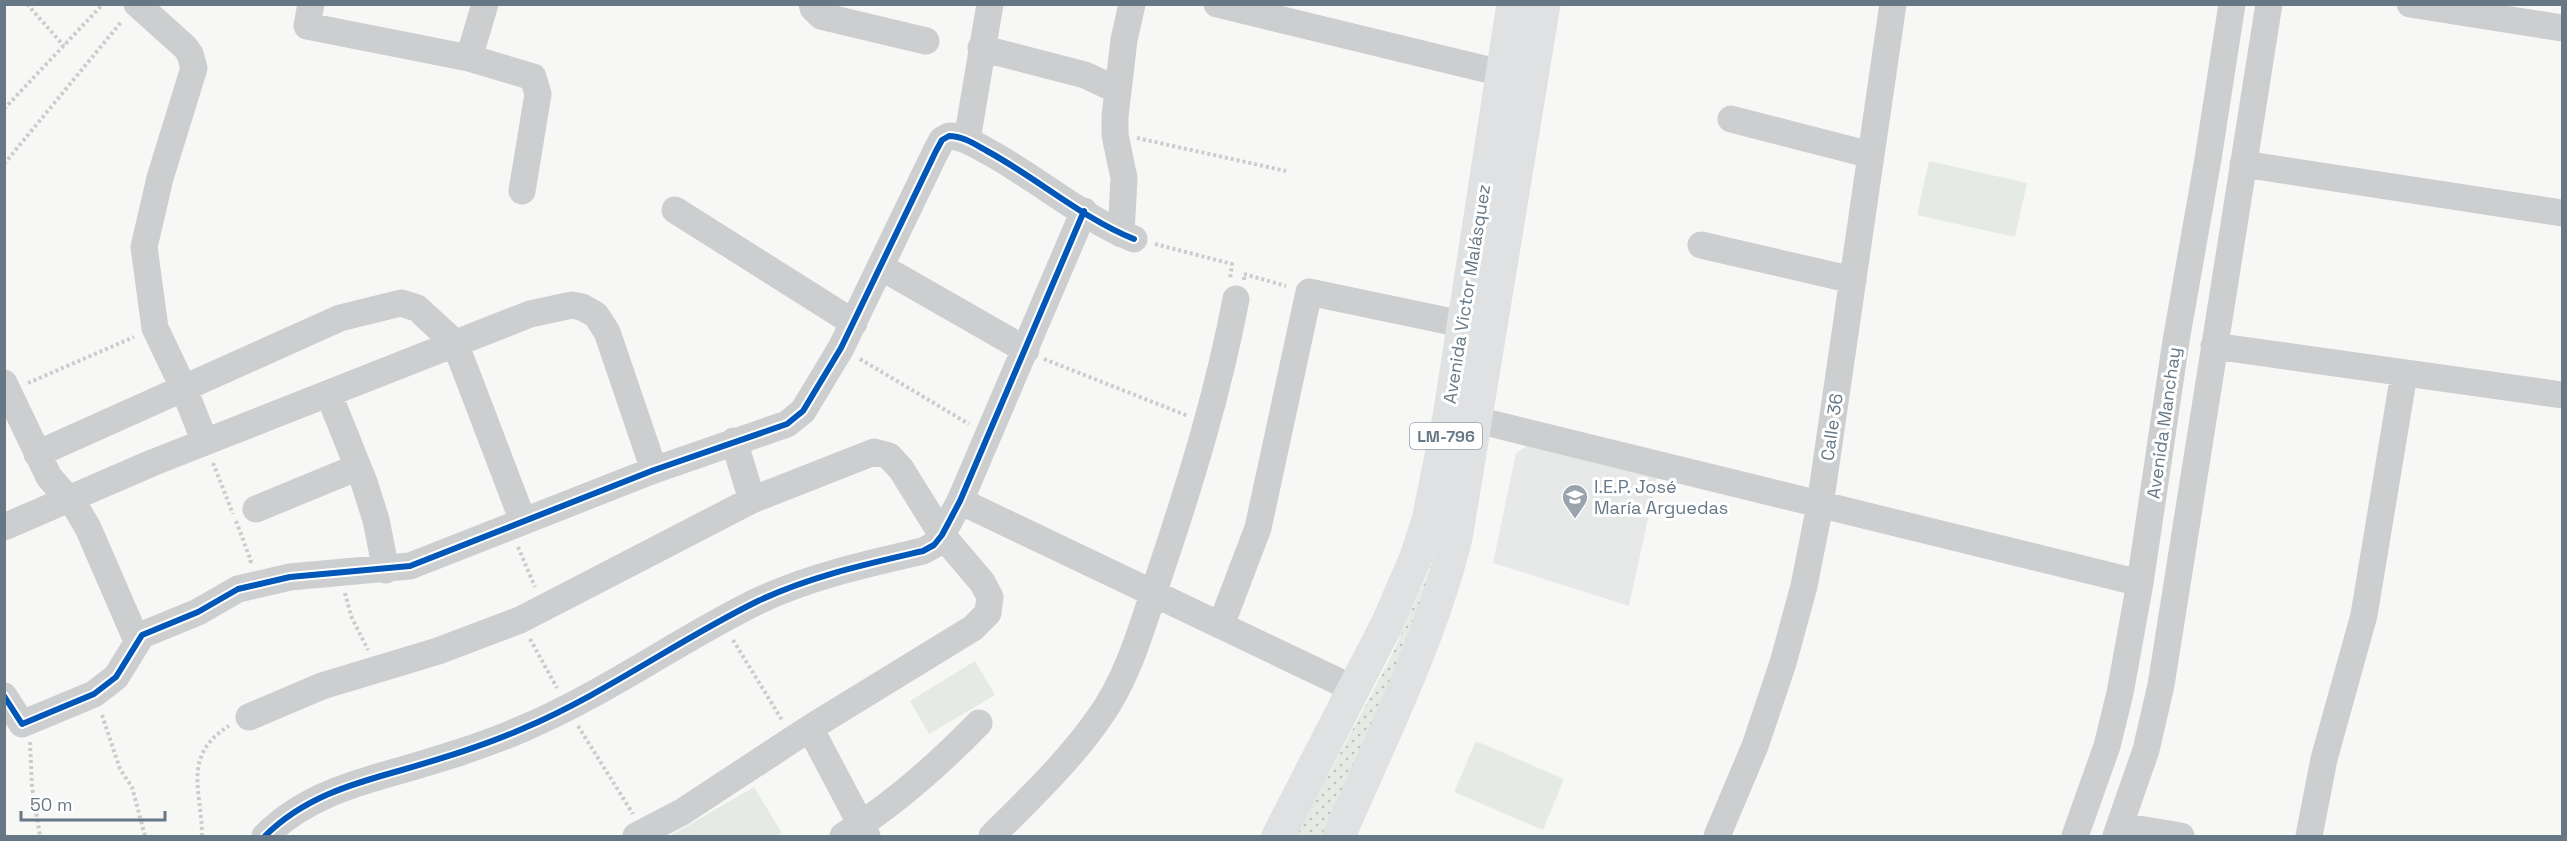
<svg xmlns="http://www.w3.org/2000/svg" width="2567" height="841" font-family="'Space Grotesk',sans-serif">
<style>
.built{fill:#e7e8e8}
.grass{fill:url(#grass-dots)}
.pitch{fill:#e6eae4}
.lines{fill:none;stroke-linecap:round;stroke-linejoin:round}
.path{stroke:#cbcccc;stroke-width:4;stroke-dasharray:3 3;stroke-linecap:butt}
.minor{stroke:#cccecf;stroke-width:27}
.major{stroke:#e0e1e2;stroke-width:33}
.cycleway-casing{stroke:#fff;stroke-width:10}
.cycleway{stroke:#0057b8;stroke-width:6}
.labels{text-anchor:middle;stroke-width:6;stroke-linejoin:round;paint-order:stroke}
.shield{fill:#fff;stroke:#94a0aa;stroke-width:1.5}
.shield-label{font-size:16px;font-weight:bold;fill:#667886}
.street-label{font-size:18px;fill:#667886;stroke:#fff}
.poi-label{font-size:18px;fill:#667886;stroke:#fff;text-anchor:start}
</style>
<defs>
<pattern id="grass-dots" width="8" height="8" patternUnits="userSpaceOnUse" patternTransform="scale(1.5)"><rect width="8" height="8" fill="#e6eae4"/><path d="M2 2h.1M6 6h.1" fill="none" stroke="#bec2be" stroke-width="1.8" stroke-linecap="round"/></pattern>
</defs>
<rect width="100%" height="100%" fill="#f7f7f6"/>
<!-- built -->
<path class="built" d="M1529,445L1657,477L1629,606L1493,563L1516,453Z"/>
<!-- grass -->
<path class="grass" d="M1447,517L1437,574L1329,836H1296L1390,659L1429,571Z"/>
<!-- pitch -->
<path class="pitch" d="M1929,161L2027,183L2015,237L1917,215Z
M975,661L995,695L929,734L910,701Z
M1476,741L1564,779L1543,830L1454,792Z
M754,787L782,833L776,836H670Z"/>
<g class="lines">
<!-- path -->
<path class="path" d="M27,4L64,46
M4,109L103,4
M1137,138L1286,171
M4,164L122,21
M1155,244L1232,264L1230,279
M1244,280V274L1286,286
M860,359L969,424
M1044,359L1188,416
M28,383L134,337
M213,463L233,514
M236,521L251,561L248,564
M518,547L535,587
M345,593L351,616L368,650
M530,639L557,688
M733,640L782,720
M102,715L120,769L132,787L145,836
M578,726L633,814
M30,742L32,787L40,836
M202,836C202,791 181,756 229,726"/>
<!-- minor -->
<path class="minor" d="M137,4L185,47L190,54L194,68L160,178L144,247L155,328L184,389L205,442
M311,4L307,26L469,58L533,77L538,94L522,191
M812,4L813,8L821,16L926,41
M1217,4L1501,73
M2410,4L2562,28
M981,48L1085,75L1117,90
M469,58L485,4
M1731,119L1871,155
M967,140L990,4
M2243,164L2562,213
M675,210L854,323
M1121,234L1124,178L1115,135V116L1124,40L1132,4
M1701,245L1853,280
M881,267L1026,350
M2214,346L2562,395
M4,383L49,477L77,509L88,528L137,641
M329,395L364,482L376,520L386,570
M1477,420L2140,583
M734,441L752,500
M37,454L340,318L401,303L417,308L455,343L523,521
M960,501L1354,689
M256,509L358,467
M4,527L152,463L530,314L572,305L582,307L596,315L607,332L654,470
M1221,625L1258,528L1309,292L1462,324
M4,696L22,724L94,694L116,677L142,635L198,612L238,589L290,577L410,566L654,470L787,424L803,411L841,348L936,151L942,140L949,136C963,136 976,145 987,151C1037,178 1082,218 1134,239
M249,717L322,686L438,651L520,620L752,500L874,452L889,456L901,469L942,535L982,582L990,597L988,613L973,628L810,728L682,812L636,836
M810,728L867,836
M2120,826L2181,836
M265,836C303,798 351,784 402,770C443,758 483,746 522,729C605,694 678,640 758,601C811,576 867,564 923,551L934,545L942,535L960,501L1084,211
M843,836C893,805 938,765 979,723
M992,836C1028,800 1070,760 1099,718C1129,677 1143,623 1159,576C1190,484 1218,394 1236,299
M1717,836L1755,746L1783,663L1804,586L1820,505L1893,4
M2075,836L2107,746L2120,693L2140,583L2176,341L2208,159L2232,4
M2116,836L2146,750L2161,685L2269,4
M2309,836L2324,759L2364,615L2404,374"/>
<!-- major -->
<path class="major" d="M1278,836L1388,622L1416,557L1428,520L1449,417L1513,4
M1339,836C1381,739 1430,642 1456,538L1544,4"/>
<!-- cycleway casing -->
<g class="cycleway-casing">
<path id="cycleway" d="M4,696L22,724L94,694L116,677L142,635L198,612L238,589L290,577L410,566L654,470L787,424L803,411L841,348L936,151L942,140L949,136C963,136 976,145 987,151C1037,178 1082,218 1134,239
M265,836C303,798 351,784 402,770C443,758 483,746 522,729C605,694 678,640 758,601C811,576 867,564 923,551L934,545L942,535L960,501L1084,211"/>
</g>
<!-- cycleway -->
<use href="#cycleway" class="cycleway"/>
</g>
<!-- icons -->
<defs>
<g id="school-pin" transform="scale(1.35)"><path d="M0 17L-7.5 6A9.5 9.5 0 1 1 7.5 6Z" fill="#99a4ad" stroke="#fff"/><path d="M0-5L7-2L0 1L-7-2ZM-4 1L0 2.5L4 1V4Q0 6-4 4Z" fill="#fff"/></g>
</defs>
<g fill-rule="evenodd">
<use href="#school-pin" x="1575" y="497"/>
</g>
<g class="labels">
<!-- shield labels -->
<rect class="shield" x="1410" y="423" width="72" height="26" rx="4.5"/>
<g class="shield-label">
<text x="1446" y="442">LM-796</text>
</g>
<!-- street labels -->
<g class="street-label">
<text transform="translate(1467 294) rotate(-81)" y="6">Avenida Victor Malásquez</text>
<text transform="translate(2164 423) rotate(-82)" y="6">Avenida Manchay</text>
<text transform="translate(1832 427) rotate(-82)" y="6">Calle 36</text>
</g>
<!-- poi labels -->
<g class="poi-label">
<text x="1594" y="493">I.E.P. José<tspan x="1594" dy="21">María Arguedas</tspan></text>
</g>
</g>
<!-- border -->
<rect width="2567" height="841" fill="none" stroke="#667886" stroke-width="12"/>
<!-- scale -->
<path d="M21 811v9h144v-9" fill="none" stroke="#667886" stroke-width="3"/>
<text x="30" y="811" font-size="18" fill="#667886" stroke="#ffffff" stroke-width="4.5" paint-order="stroke">50 m</text>
</svg>
